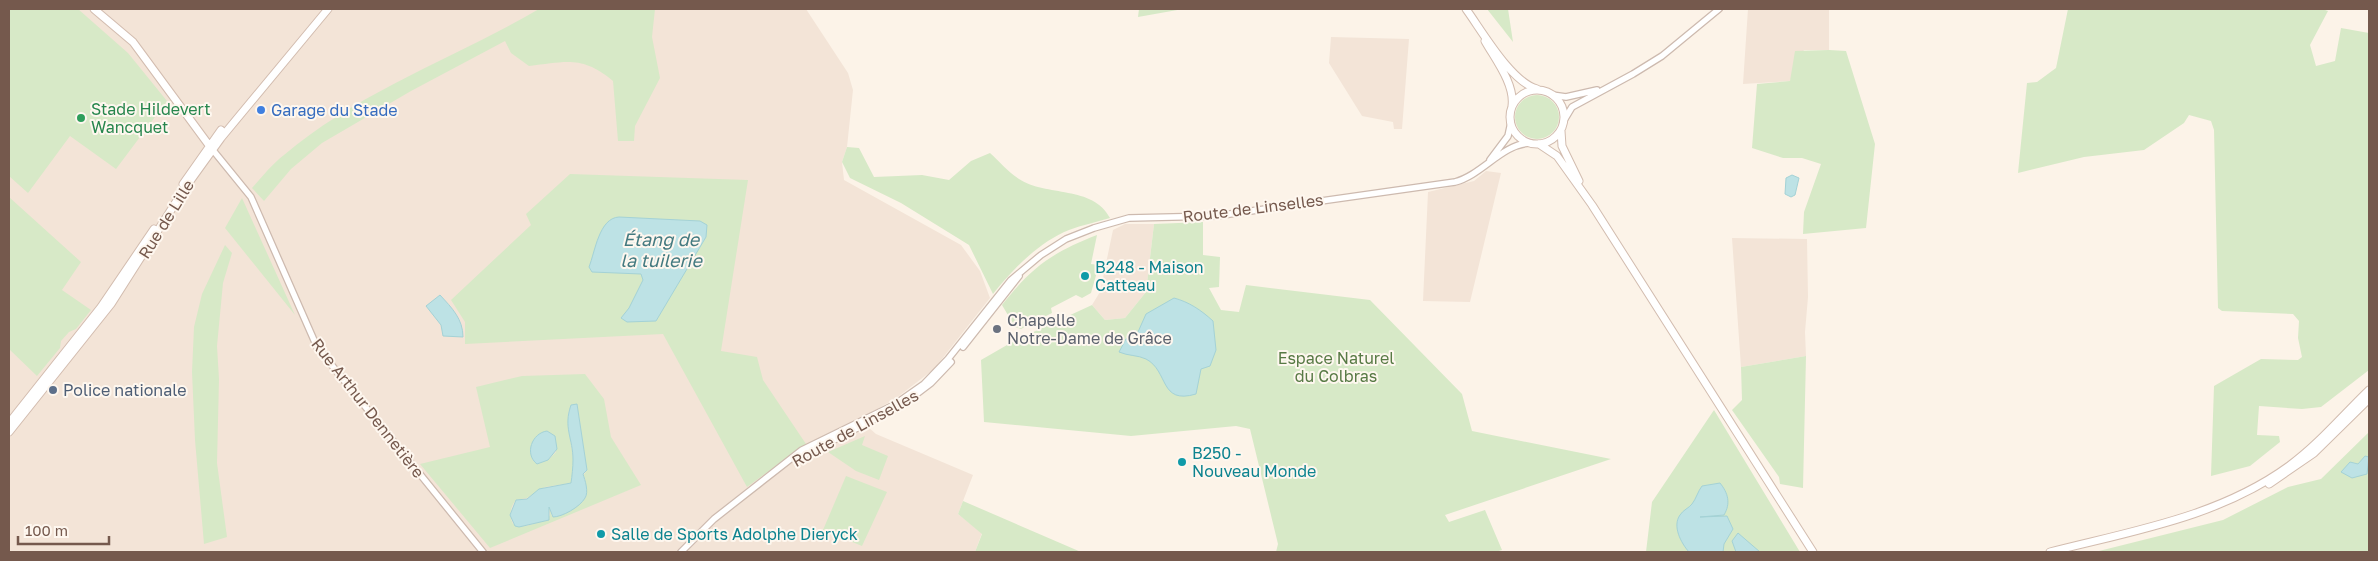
<svg xmlns="http://www.w3.org/2000/svg" width="2378" height="561" font-family="'Golos Text',sans-serif">
<style>
.residential{fill:#f3e4d7}
.green{fill:#d7e9c7;fill-rule:evenodd}
.water{fill:#bde2e5;stroke:#a4d2d6}
.lines{fill:none;stroke-linecap:round;stroke-linejoin:round}
.tertiary-casing{stroke:#cdbaaf;stroke-width:8}
.secondary-casing{stroke:#d2bcaf;stroke-width:9}
.tertiary{stroke:#fff;stroke-width:5.5}
.secondary{stroke:#fff;stroke-width:7}
.shop-dot{fill:#3f7fe0;stroke:#fef7ef;stroke-width:2}
.leisure-dot{fill:#2e9e5b;stroke:#fef7ef;stroke-width:2}
.culture-dot{fill:#0f9aa8;stroke:#fef7ef;stroke-width:2}
.worship-dot{fill:#6b7280;stroke:#fef7ef;stroke-width:2}
.service-dot{fill:#5c6f8a;stroke:#fef7ef;stroke-width:2}
.labels{text-anchor:middle;stroke-width:4;stroke-linejoin:round;paint-order:stroke}
.leisure-label{font-size:16px;fill:#27864d;stroke:#fef7ef;text-anchor:start}
.shop-label{font-size:16px;fill:#366cbe;stroke:#fef7ef;text-anchor:start}
.street-label{font-size:16px;fill:#75594d;stroke:#fef7ef}
.culture-label{font-size:16px;fill:#0d838f;stroke:#fef7ef;text-anchor:start}
.worship-label{font-size:16px;fill:#5b616d;stroke:#fef7ef;text-anchor:start}
.park-label{font-size:16px;fill:#587a45;stroke:#fef7ef}
.service-label{font-size:16px;fill:#4e5e75;stroke:#fef7ef;text-anchor:start}
.water-label{font-size:18px;font-style:italic;fill:#447a80;stroke:#fef7ef}
</style>
<rect width="100%" height="100%" fill="#fcf3e8"/>
<!-- residential -->
<path class="residential" d="M9,9H806L848,73L853,90L847,147L842,162L844,180L961,245L980,271L990,298L934,369L895,399L859,419L876,434L973,475L958,514L982,533L975,552H9Z
M1748,9H1829V50H1804L1790,81L1743,84Z
M1331,37L1409,39L1402,129H1394L1393,122L1362,116L1329,63Z
M1486,171L1501,173L1470,302L1423,301L1428,192L1474,181Z
M1125,224H1154L1146,292L1125,318L1105,320L1092,305L1100,292L1113,230Z
M1732,238L1807,239L1808,297L1805,332L1806,356L1741,367Z"/>
<!-- green -->
<path class="green" d="M9,9H78L128,53L167,101L116,169L70,136L28,193L9,176Z
M539,9H655L652,37L660,78L635,126L634,141H618L613,81C582,55 566,62 529,66L511,53L505,41L411,91L322,143L291,169L264,201L252,188C262,177 272,164 284,155C359,91 455,58 539,9Z
M1139,9H1183L1138,17Z
M1487,9H1508L1513,42Z
M2068,9H2322L2328,11L2310,45L2316,66L2335,61L2341,28L2369,33V370L2321,407L2302,409L2259,406L2257,435L2279,436L2280,442L2250,466L2211,476L2214,386L2261,359L2298,360L2302,357L2298,338L2299,321L2293,314L2222,311L2218,308L2214,130L2211,121L2189,115L2184,123L2144,150L2084,157L2018,173L2027,83L2037,82L2056,68Z
M1829,50L1846,51L1875,144L1866,228L1803,234L1804,212L1821,164L1802,158H1783L1752,148L1757,84L1790,81L1795,51Z
M1515 117a22 22 0 1 1 44 0a22 22 0 1 1-44 0Z
M847,147L859,148L874,177L922,175L949,180L971,161L990,153C999,161 1008,172 1019,179C1046,197 1093,185 1110,218C1097,222 1082,225 1069,230C1039,242 1013,269 993,294L969,245L901,203L850,178L842,162Z
M570,174L748,180L721,351L757,357L763,380L806,444L747,487L663,334L465,344V322L451,300L531,225L526,214Z
M9,197L81,262L62,290L91,310L76,329L69,332L61,341L60,348L37,376L9,349Z
M242,198L295,315L225,228Z
M1203,222V255L1220,257L1219,287L1209,288L1221,310L1239,312L1246,285L1370,300L1462,394L1472,431L1611,459L1445,515L1449,522L1485,510L1502,550L1495,552H1276L1278,544L1250,429L1236,426L1131,436L984,422L981,360L1014,341L1092,305L1105,320L1125,318L1146,292L1154,224Z
M1097,235L1091,264L1099,265L1091,293L1082,298L1076,295L1051,308L1052,313L1048,315L1021,329L1015,327L1002,305C1032,267 1051,253 1097,235Z
M225,245L232,253L223,283L217,346L219,379L217,463L227,537L204,544L195,440L192,372L194,327L202,294Z
M1806,356L1803,488L1780,484L1779,477L1732,410L1742,400L1741,367Z
M585,374L604,399L611,437L641,485L490,548L420,464L490,447L476,387L522,376ZM577,404L587,470L583,476L585,479L586,497C577,507 566,516 552,516L549,507L550,515L547,520L526,526L513,524C509,516 510,507 516,500L527,498L545,487L571,483C572,476 574,466 573,459C572,441 566,430 569,410ZM547,431L555,436L556,452L548,460L534,462L532,458Z
M1714,410L1800,552H1646L1652,502Z
M2369,432V552H2095L2223,520L2288,487L2321,479Z
M865,436L862,445L888,456L879,480L856,471L828,452Z
M846,476L887,492L862,546L823,530Z
M963,501L1081,552H975L982,534L958,514Z"/>
<!-- water -->
<path class="water" d="M1792,175L1799,178L1795,195L1791,197L1785,194L1786,178Z
M619,217L700,221L707,225L706,237L656,321L627,322L621,318L629,308L643,280L641,274L592,272L589,267C595,252 599,218 619,217Z
M440,295C452,308 463,319 463,337L443,336L441,325L426,306Z
M1174,298C1189,302 1201,310 1213,321L1216,350L1210,366L1201,369L1196,394C1159,405 1169,371 1146,359C1138,355 1128,356 1119,352L1126,339L1138,332L1146,314Z
M577,404L587,470L583,474C585,480 589,492 585,498C580,507 562,517 553,517L549,507V520L519,527L515,526L510,515L516,500L527,499L539,489L571,483C572,476 573,467 573,460C573,438 563,428 571,405Z
M547,431L555,436L557,449L548,460L537,464C524,454 532,433 547,431Z
M2365,456L2369,457L2367,474L2352,478L2341,472L2350,462L2358,464Z
M1720,483C1728,493 1731,503 1724,515L1700,517L1727,516L1733,529L1724,544L1723,552H1689C1681,543 1672,526 1680,515C1683,510 1689,508 1692,504C1696,499 1698,491 1702,486Z
M1738,533L1760,552H1736L1732,541Z"/>
<g class="lines">
<!-- tertiary casing -->
<g class="tertiary-casing">
<path id="tertiary" d="M1552,95L1566,97L1597,90
M1563,122L1572,107L1633,74L1662,56L1719,9
M212,149L251,197L317,347L483,552
M1490,160L1508,136L1511,122
M963,347L1019,276
M797,459L902,405L931,383L951,362
M681,552L714,519L802,450L894,405L924,384L948,359L1011,280L1041,255L1066,239L1094,228L1129,218L1216,216L1455,182C1482,175 1502,144 1530,143"/>
</g>
<!-- secondary casing -->
<g class="secondary-casing">
<path id="secondary" d="M94,9L133,42L211,148
M1466,9C1482,31 1511,82 1537,89
M1485,41C1495,59 1515,84 1512,106
M1510 117a27 27 0 1 1 54 0a27 27 0 1 1-54 0Z
M1561,131L1562,146L1579,181
M1539,144L1557,156L1592,205L1813,552
M183,184L221,130
M9,423L101,307L154,229
M9,432L111,304L185,188L221,138L328,9
M2269,484L2314,453L2369,399
M2050,552C2132,531 2219,517 2289,466C2319,444 2343,415 2369,390"/>
</g>
<!-- tertiary -->
<use href="#tertiary" class="tertiary"/>
<!-- secondary -->
<use href="#secondary" class="secondary"/>
</g>
<!-- markers -->
<circle class="shop-dot" cx="261" cy="110" r="5"/>
<circle class="leisure-dot" cx="81" cy="118" r="5"/>
<g class="culture-dot">
<circle cx="1085" cy="276" r="5"/>
<circle cx="1182" cy="462" r="5"/>
<circle cx="601" cy="534" r="5"/>
</g>
<circle class="worship-dot" cx="997" cy="329" r="5"/>
<circle class="service-dot" cx="53" cy="390" r="5"/>
<g class="labels">
<!-- leisure labels -->
<g class="leisure-label">
<text x="91" y="115">Stade Hildevert<tspan x="91" dy="18">Wancquet</tspan></text>
</g>
<!-- shop labels -->
<g class="shop-label">
<text x="271" y="116">Garage du Stade</text>
</g>
<!-- street labels -->
<g class="street-label">
<text transform="translate(1253 208) rotate(-7)" y="6">Route de Linselles</text>
<text transform="translate(166 219) rotate(-58)" y="6">Rue de Lille</text>
<text transform="translate(368 408) rotate(52)" y="6">Rue Arthur Dennetière</text>
<text transform="translate(855 428) rotate(-29)" y="6">Route de Linselles</text>
</g>
<!-- culture labels -->
<g class="culture-label">
<text x="1095" y="273">B248 - Maison<tspan x="1095" dy="18">Catteau</tspan></text>
<text x="1192" y="459">B250 -<tspan x="1192" dy="18">Nouveau Monde</tspan></text>
<text x="611" y="540">Salle de Sports Adolphe Dieryck</text>
</g>
<!-- worship labels -->
<g class="worship-label">
<text x="1007" y="326">Chapelle<tspan x="1007" dy="18">Notre-Dame de Grâce</tspan></text>
</g>
<!-- park labels -->
<g class="park-label">
<text x="1336" y="364">Espace Naturel<tspan x="1336" dy="18">du Colbras</tspan></text>
</g>
<!-- service labels -->
<g class="service-label">
<text x="63" y="396">Police nationale</text>
</g>
<!-- water labels -->
<g class="water-label">
<text x="661" y="246">Étang de<tspan x="661" dy="21">la tuilerie</tspan></text>
</g>
</g>
<!-- border -->
<rect width="2378" height="561" fill="none" stroke="#75594d" stroke-width="20"/>
<!-- scale -->
<path d="M18 536v8h91v-8" fill="none" stroke="#75594d" stroke-width="2.5"/>
<text x="25" y="536" font-size="15" fill="#75594d" stroke="#fef7ef" stroke-width="4" paint-order="stroke">100 m</text>
</svg>
